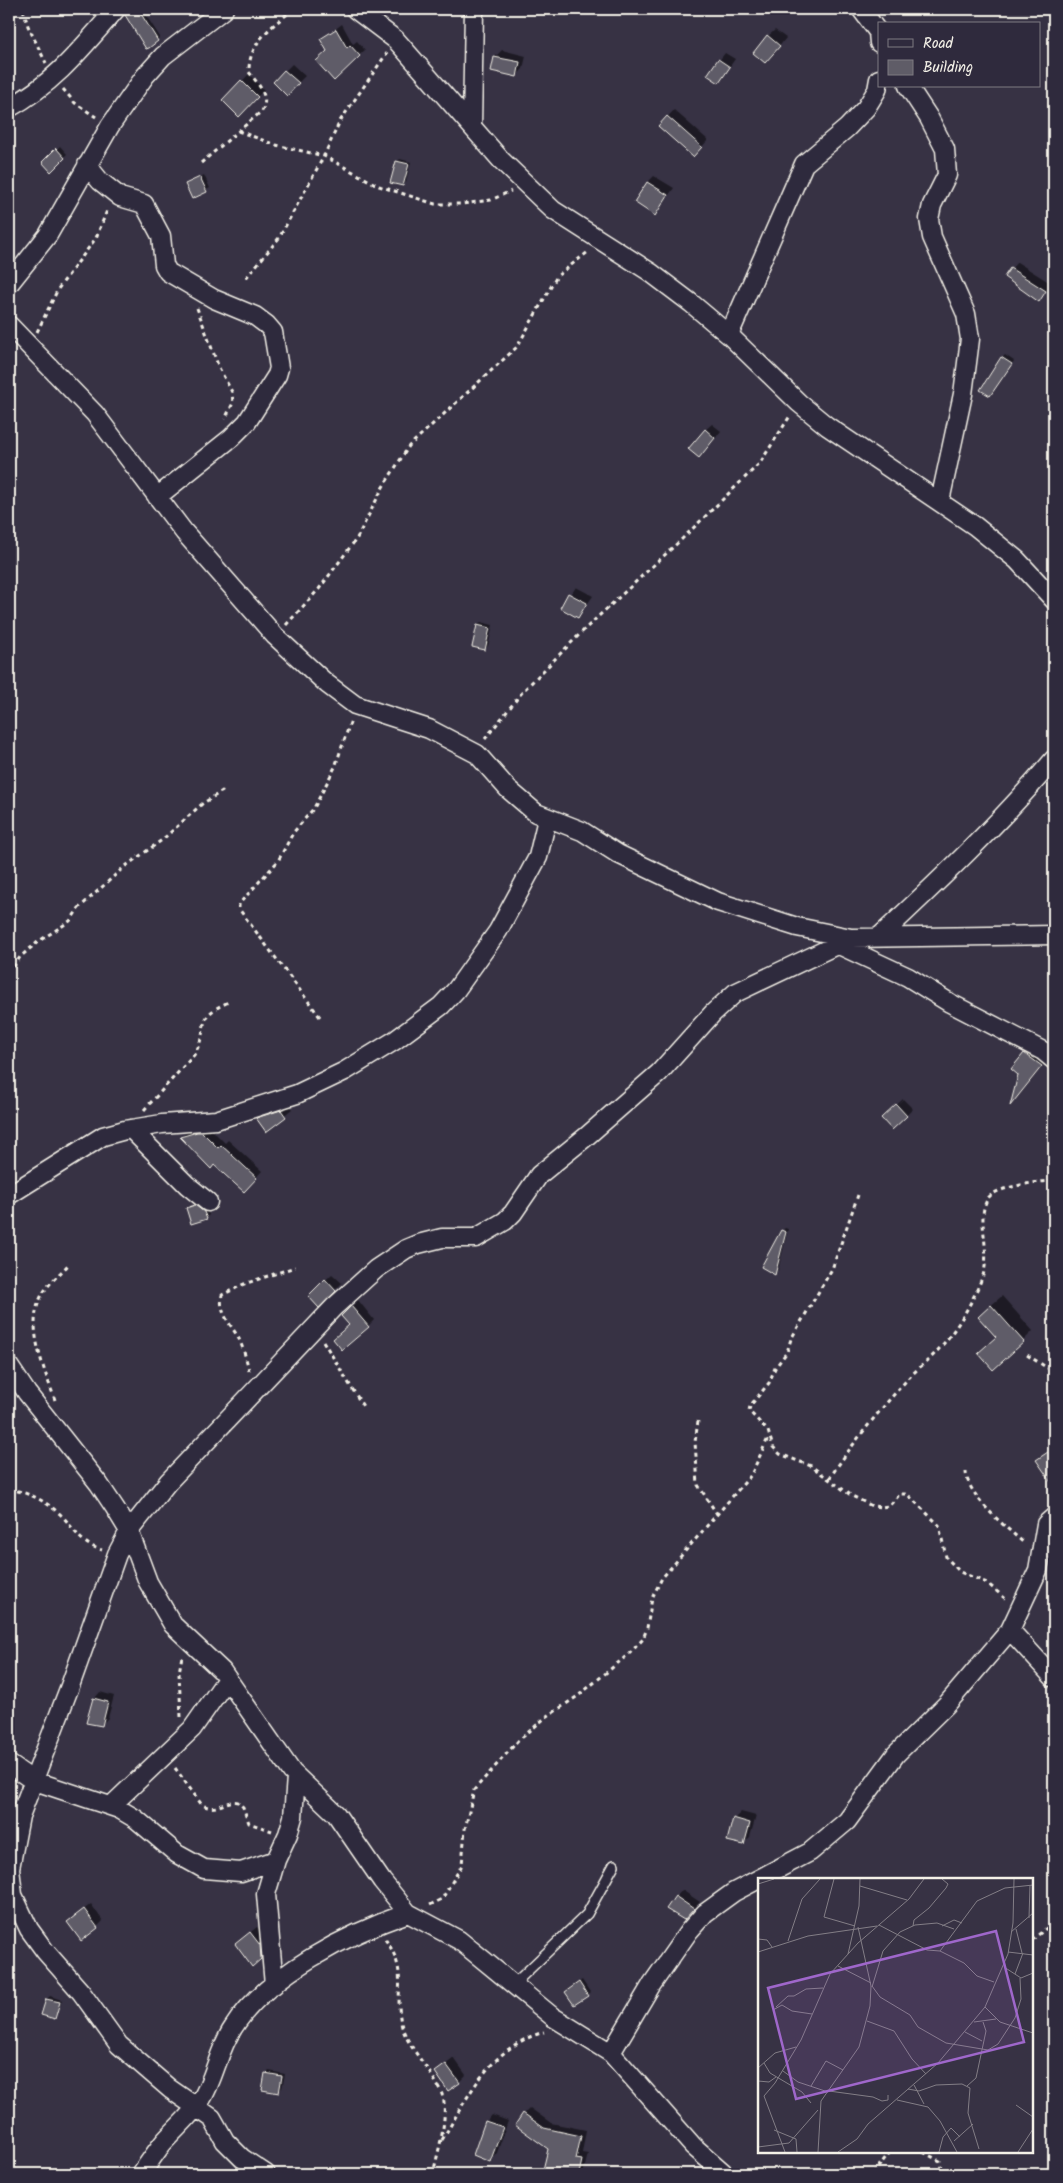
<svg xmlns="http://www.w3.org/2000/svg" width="1063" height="2183" font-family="Kalam,sans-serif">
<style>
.shadow{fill:#0007}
.building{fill:#5f5c67;stroke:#f4f1e8}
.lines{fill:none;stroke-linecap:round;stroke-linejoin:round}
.service-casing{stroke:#f4f1e8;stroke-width:12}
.minor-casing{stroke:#f4f1e8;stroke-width:21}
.path{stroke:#f4f1e8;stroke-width:3;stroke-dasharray:4 4;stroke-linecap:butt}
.service{stroke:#2f2a3d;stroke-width:9}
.minor{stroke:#2f2a3d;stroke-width:18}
.inset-road{fill:none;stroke:#837e86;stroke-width:1}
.view{fill:#9f67cb;fill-opacity:0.15;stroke:#9f67cb;stroke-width:2.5}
.inset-edge{fill:none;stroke:#f4f1e8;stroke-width:2.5}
</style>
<rect width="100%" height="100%" fill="#373244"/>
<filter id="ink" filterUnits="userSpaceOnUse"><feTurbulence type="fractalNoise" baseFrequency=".02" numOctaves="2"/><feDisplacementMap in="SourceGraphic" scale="10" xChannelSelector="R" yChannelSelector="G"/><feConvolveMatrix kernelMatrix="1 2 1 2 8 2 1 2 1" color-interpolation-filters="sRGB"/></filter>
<g filter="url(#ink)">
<!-- shadow -->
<path class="shadow" d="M133,9H142L160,37L157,40L127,14Z
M342,24L353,44L357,41L365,50L334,79L329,51L322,39Z
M775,30L786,38L772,55L768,36Z
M502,50L526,56L523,69L516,76L492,70L495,57Z
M725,53L735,59L719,82L708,75Z
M292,64L305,76L287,94L274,82Z
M249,74L264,90L239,115L224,100Z
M674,110L708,140L700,149L659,126Z
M60,146L67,154L51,170L44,162Z
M400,159L411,162L406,182L403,185L397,162Z
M204,175L210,188L192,198L186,184Z
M654,176L674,188L655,214L648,182Z
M1017,262L1052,284L1039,300L1011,269Z
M1005,355L1014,361L992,391L1002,358Z
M712,424L721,431L706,450L705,430Z
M576,587L593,596L578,617L562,608Z
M481,622L493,625L488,646L485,649L478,625Z
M1030,1048L1047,1060L1016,1099L1025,1054Z
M903,1099L913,1109L892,1129L883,1118Z
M288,1104L292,1109L266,1130L258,1118L264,1112Z
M208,1126L225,1143L228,1140L262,1171L250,1184L181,1137L187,1132Z
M198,1203L207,1209L209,1215L206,1218L187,1208Z
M785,1228L788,1229L778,1270L775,1273L782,1231Z
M332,1274L342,1283L319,1306L309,1296Z
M1002,1296L1033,1331L1023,1341L997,1336L989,1307Z
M358,1300L374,1320L368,1326L350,1325L342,1316Z
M1054,1447V1472L1049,1476L1038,1460Z
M100,1692L114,1696L108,1718L101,1725L94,1699Z
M741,1812L756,1816L750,1837L743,1844L734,1819Z
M682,1890L700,1902L691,1912L676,1897Z
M91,1904L103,1921L97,1927L68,1922Z
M257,1927L266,1938L267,1952L260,1958L243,1938Z
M582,1980L590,1992L587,1995L569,1989Z
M50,1996L62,2000L55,2018L47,1999Z
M454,2058L466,2075L459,2082L436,2072Z
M269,2071L285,2074L282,2088L279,2091L266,2074Z
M530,2108L551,2123L586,2130L582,2153L588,2154L583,2174H543L550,2148L524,2114Z
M492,2115L508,2121L497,2153L490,2160L486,2122Z"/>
<!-- building -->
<path class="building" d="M132,9H138L158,41L149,48L146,49L125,15Z
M336,29L347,48L350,45L360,56L334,81L316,61L327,51L320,39Z
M767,35L780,46L765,63L753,53Z
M494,57L520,62L517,77L491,71Z
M718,59L730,67L719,83L707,75Z
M284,70L299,83L287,96L273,82Z
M241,80L258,97L239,117L222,100Z
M667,116L702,147L693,157L658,126Z
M56,148L65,158L51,172L42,162Z
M396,161L409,164L403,186L390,183Z
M200,177L207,192L192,199L185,184Z
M647,182L668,195L655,216L634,202Z
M1010,268L1046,291L1039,302L1004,277Z
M1001,357L1012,364L990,396L980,390Z
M705,429L715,438L699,458L688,449Z
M568,593L587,603L578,618L560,608Z
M477,625L490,628L485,650L472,647Z
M1024,1053L1042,1066L1010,1106L1018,1075L1011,1069Z
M896,1104L907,1116L892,1130L881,1118Z
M281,1110L286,1117L266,1132L256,1118Z
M197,1132H202L218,1148L221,1145L257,1178L244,1192L214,1165L211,1169L180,1137Z
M195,1205L204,1212L207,1219L191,1224L186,1208Z
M781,1230L786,1232L775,1275L761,1267Z
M325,1279L336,1291L319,1308L308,1296Z
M991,1305L1024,1342L993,1370L978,1353L996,1337L978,1317Z
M351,1306L369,1327L342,1350L333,1339L349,1325L341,1316Z
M1054,1448V1486L1036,1460Z
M93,1698L108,1702L102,1726L86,1723Z
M733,1818L750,1823L744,1845L727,1841Z
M675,1896L694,1909L684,1920L666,1909Z
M84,1909L98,1928L81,1941L67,1922Z
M250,1932L260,1945L261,1959L252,1967L235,1944Z
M579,1982L588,1996L574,2005L565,1992Z
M46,1999L60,2002L55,2019L41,2015Z
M446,2064L460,2083L448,2091L435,2072Z
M265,2073L282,2076L279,2093L262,2090Z
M523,2113L544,2128L581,2136L576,2159L582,2160L579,2174H542L548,2149L515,2125Z
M485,2121L503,2127L490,2162L473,2155Z"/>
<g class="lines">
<!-- service casing -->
<g class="service-casing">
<path id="service" d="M514,1984L587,1914L614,1865"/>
</g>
<!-- minor casing -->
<g class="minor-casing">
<path id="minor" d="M355,9L396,40L501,160L553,210L650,272L691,303L729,335L799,403L827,426L975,526L1017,560L1054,600
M861,9L878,32L879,43
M908,86L929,118L945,149L947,175L932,205L929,219L932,237L966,314L970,339L963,394L940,501
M9,108C55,83 82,48 116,9
M472,127L474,9
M87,165L100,181L120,197L144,204L161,236L164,265L168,272L214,299L255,316L267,325L273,332L279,368L277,375L247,422L231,438L157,497
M9,284L48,235L110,126L145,76L163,56L224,9
M9,325L95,414L184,532L275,636L327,684L355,705L429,729L477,754L508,789L536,813L582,831L618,854L718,902L797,927L851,938L1054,935
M729,335L804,164L847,128L866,108L877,90L879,79
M879,937C940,880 1000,823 1054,759
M837,944L908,977L950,1003L1043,1051L1054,1060
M131,1129L187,1185L208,1202
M9,1195L103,1136L125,1130L162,1124L216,1120L297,1094L345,1071L394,1041L441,1006L456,990L498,931L538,857L547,819
M9,1366L27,1393L99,1484L115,1508L129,1531L148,1582L173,1625L222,1671L292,1772L336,1814L382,1881L408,1913L459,1940L553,2017L611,2053L693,2146L725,2174
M1010,1630L1054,1678
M9,1764L32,1780L119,1809L136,1819L177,1854L204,1869L241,1872L276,1860
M111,1806L192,1729L227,1679
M274,1985L266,1894L276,1860L288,1834L293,1817L296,1777
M611,2053L652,1984L689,1931L705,1913L734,1892L810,1852L847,1821L896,1754L947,1704L1010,1630L1038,1570L1046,1524L1054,1517
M141,2174C148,2164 155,2153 163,2143C175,2129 191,2116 201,2100C215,2078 218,2050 233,2028C267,1974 350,1933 408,1913
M266,2174L242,2158L225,2141L212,2118L170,2089L119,2045L81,1992L45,1951L29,1929L13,1895L10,1868L20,1816L70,1686L117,1554L129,1531L168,1482L334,1307L376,1269L406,1249L418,1244L442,1238H476L505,1221L513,1213L539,1175L587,1136L659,1073L713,1013L735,993L851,938"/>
</g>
<!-- path -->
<path class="path" d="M23,9L28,26L46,63
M63,89L75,103L96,117
M238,131L276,145L324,156L379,186L435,204H462L491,200L511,191
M201,163L262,111C270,96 258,84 249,72C248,43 273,25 294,9
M246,278L279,238L324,156L340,121L387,53
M197,308L219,368L232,392L233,403L225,419
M37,332L58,289L96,238L108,208
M286,625L319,589L357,538L383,487L409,446L517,347L557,276L588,252
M485,739L524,690L587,627L683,538L760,463L790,416
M9,974L20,957L39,941L70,921L79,908L123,868L162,840L202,804L224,790
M320,1017L239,909V904L278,861L293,833L314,808L335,767L351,720
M144,1110L194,1055C211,1026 193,1017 229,1002
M858,1195L832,1269L791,1339L787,1352L775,1368L769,1383L750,1406L749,1411L768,1431L773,1447L780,1454L811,1466L852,1496L872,1506L882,1507L889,1506L900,1494H907L939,1525L946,1557L960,1572L987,1583L1007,1600
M323,1341L364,1408
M1027,1355L1054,1372
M249,1371C247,1361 244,1351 240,1341C233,1326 218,1314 222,1295L244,1284L295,1267
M55,1400C45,1371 26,1329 40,1299C46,1285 59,1275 69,1264
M698,1421L695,1442L698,1485L717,1514
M966,1471C966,1495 1007,1528 1025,1544
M829,1479C852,1444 878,1412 906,1381C916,1369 929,1361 939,1349C957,1329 972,1303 982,1278C993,1251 974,1217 989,1197C997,1187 1040,1181 1054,1181
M9,1489C31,1493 48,1502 64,1518C78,1534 81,1544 102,1550
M181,1717L179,1673L182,1656
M175,1768L202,1805C219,1813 224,1799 238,1802L243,1807L249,1823L272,1831
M430,1905L442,1899L462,1865L465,1829L474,1790L518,1741L545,1718L578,1696L630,1653L643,1639L647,1628L652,1598L662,1578L751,1475L769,1436
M385,1939C410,1973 393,1993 402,2027C410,2052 443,2083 444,2103C446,2127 438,2151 433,2174
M1032,1940L1054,1922
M442,2140C469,2095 490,2047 544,2032
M923,2152L940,2161L944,2174
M873,2174L890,2152"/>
<!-- service -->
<use href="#service" class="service"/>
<!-- minor -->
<use href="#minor" class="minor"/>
</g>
</g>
<!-- overview -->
<g transform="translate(758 1878)">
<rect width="275" height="275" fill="#373244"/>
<path class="inset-road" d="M76,1L66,39L97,48M0,6L16,1M102,8L149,22M271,40L272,7M121,47L169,72L182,73L206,85L219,98L236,104M155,48L156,42L171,30L188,10L190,6L184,1M184,48L196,42L204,45M258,51L264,75M253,54L275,35M0,61L9,62L14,69M30,63L44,21L62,1M182,73L219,23L247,10L275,7M0,74L50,58L119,48M250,74L275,77M90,76L101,28L102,1M80,88L113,105M246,89L263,100L275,95M257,96L265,75M114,108L122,119L152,137L160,149L188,165L230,172L240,166L257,140L263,121L262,100M114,109L125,73L142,54L157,47L179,45L196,51M18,129L30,118H36L48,111L65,110M227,129L242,144L275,155M15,132L24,127L34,133L54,136M109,143L136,153L154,181L168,196M216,144L238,141M207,154L224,163M6,185L12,195L44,214L53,225M0,190L17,175L38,169M25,193L40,204L70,214M0,203L11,204L18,199M156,207L166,226M53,208L68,183L85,192M209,208L218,200L228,153L225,144M150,211L161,213L178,207L204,206L212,210L210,235L221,271M71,213L115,219L124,223L130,222V217M139,222L170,229L182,243L199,274M258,227L275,239M16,252L38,261L39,274M196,263L215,246M0,269L31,265L60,232M27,274L6,218L17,205L43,162L72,96L100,65L151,21L166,1M60,274L63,223L101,169L112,128L113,108L100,49M80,274L99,261L110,246L180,185L227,129L250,76L255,45L256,1M181,274L185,259L193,250L202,259M260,274L275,251"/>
<path class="view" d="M238,53L266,164L38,221L10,110Z"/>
<rect width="275" height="275" class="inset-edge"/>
</g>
<!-- margin -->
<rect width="1063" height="2183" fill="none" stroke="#2f2a3d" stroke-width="30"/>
<rect x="15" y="15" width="1033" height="2153" fill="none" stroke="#f4f1e8" stroke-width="2" filter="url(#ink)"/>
<!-- legend -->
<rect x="878" y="22" width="162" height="65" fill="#2f2a3d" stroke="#7e7a81"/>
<rect x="888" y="39" width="25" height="8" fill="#2f2a3d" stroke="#7e7a81"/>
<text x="923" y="48" font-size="15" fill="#f4f1e8">Road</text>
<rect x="888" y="60" width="25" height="15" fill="#5f5c67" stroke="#7e7a81"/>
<text x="923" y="72" font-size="15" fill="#f4f1e8">Building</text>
</svg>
